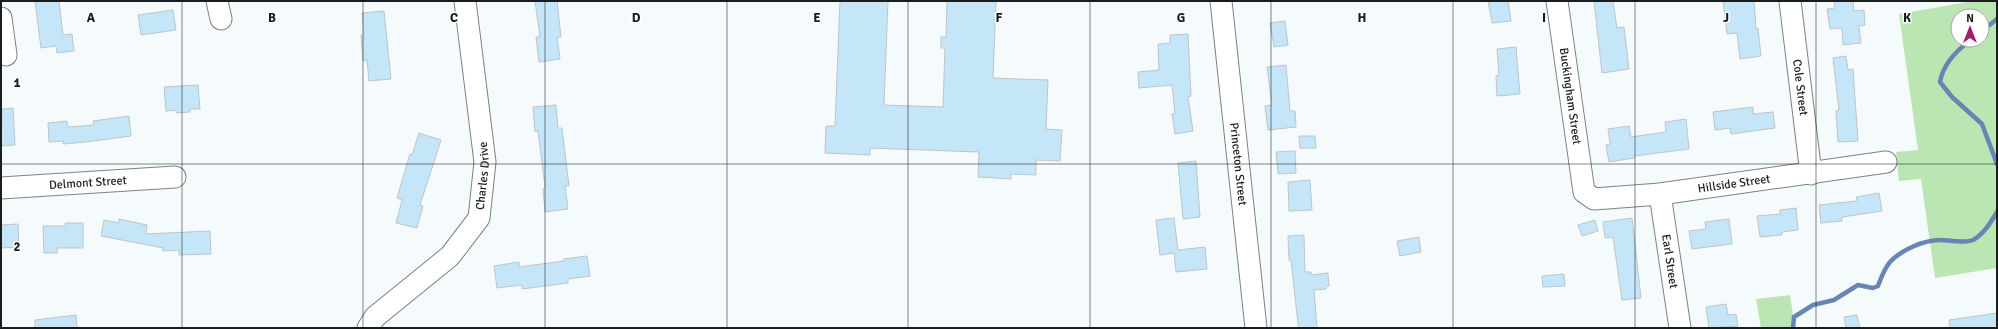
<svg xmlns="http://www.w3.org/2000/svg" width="1998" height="329" font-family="Signika,sans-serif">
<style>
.green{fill:#bbe5b3;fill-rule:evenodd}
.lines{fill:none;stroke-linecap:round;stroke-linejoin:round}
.stream{stroke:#6885b4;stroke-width:4.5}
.building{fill:#c4e6f8;stroke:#bfc5c7}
.minor-casing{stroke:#7c8282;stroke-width:23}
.minor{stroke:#fff;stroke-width:21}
.grid{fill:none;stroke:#1a1d1d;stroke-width:1;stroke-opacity:0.55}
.labels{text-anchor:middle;stroke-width:3;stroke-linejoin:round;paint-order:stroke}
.street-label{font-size:12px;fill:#1a1d1d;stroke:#fff}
.grid-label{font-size:13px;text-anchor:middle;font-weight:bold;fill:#1a1d1d;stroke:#fff;stroke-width:3;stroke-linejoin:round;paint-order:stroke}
</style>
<rect width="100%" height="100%" fill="#f5fbfc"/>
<!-- green -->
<path class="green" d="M1973,1H1997V268L1935,278L1921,179L1899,181L1896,152L1918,150L1899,14ZM1958,16H1982V40H1958Z
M1790,295L1795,328H1761L1756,299Z"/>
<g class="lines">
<!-- stream -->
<path class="stream" d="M1982,31L1997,19
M1971,40C1957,50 1943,65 1940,82L1952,97L1982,124L1997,164
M1793,328L1794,317L1813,305L1834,300L1858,285L1873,288L1878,286C1881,278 1884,269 1890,262C1901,250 1924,240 1940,240C1950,240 1963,244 1973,240C1984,234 1991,222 1997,212"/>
</g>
<!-- building -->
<path class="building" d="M35,1H59L63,35L72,34L74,51L57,53L56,46L41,48Z
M535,1H557L561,37H557L560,59L539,62L536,37H540Z
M840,1H888L884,105L943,107L945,48H941V37H946L947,1H996L993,78L1048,80L1046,129L1062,130L1060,161L1036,160V175L1011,174V179L978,177L979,152L870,148V155L825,153L826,126H835Z
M1488,1H1508L1511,21L1492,23Z
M1594,1H1613L1617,28L1624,27L1629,69L1602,73Z
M1723,1H1754L1756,29L1758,28L1761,56L1740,59L1737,33L1727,34Z
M1834,1H1853L1854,11L1864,10L1865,25L1859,26L1861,43L1843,45L1842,28L1830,29L1827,9L1835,8Z
M173,10L176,30L141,35L138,15Z
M384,11L391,79L369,81L367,60L363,61L361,35H364L362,13Z
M1285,21L1288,45L1274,47L1270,23Z
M1188,34L1191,96L1188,97L1193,131L1175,134L1172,114H1175L1172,85L1139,88L1138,72L1159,70L1158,44L1170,43V35Z
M1516,47L1520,94L1497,96L1496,76L1499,75L1497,49Z
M1846,56L1848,70L1853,69L1858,141L1838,142L1836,111L1839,110L1833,58Z
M1286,65L1290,111H1295L1296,127L1268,130L1265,106L1272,105L1267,67Z
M198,85L200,109H190V112L176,113V110L166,111L164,87Z
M556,105L558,128H562L569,186H565L568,209L545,212L543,189L545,187L538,131L535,132L533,107Z
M1753,107V114L1773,112L1775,128L1731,134L1730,128L1715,130L1713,112Z
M13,108L15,145L1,146L2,109Z
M129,116L131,136L86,142L63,144V141L49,142L48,123L67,121L68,127L94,125L93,121Z
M1686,119L1689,149L1634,156V158L1609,162L1606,145L1610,144L1608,129L1629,126L1631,137L1666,132L1665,122Z
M419,133L441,140L420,205L423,206L417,228L396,223L402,200L397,198L410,154L412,155Z
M1299,136H1315L1316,148H1300Z
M1295,151L1296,173L1278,174L1276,152Z
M1196,161L1200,217L1183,219L1178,163Z
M1310,180L1312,210L1289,211L1288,182Z
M1879,193L1882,211L1842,217V221L1821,223L1819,205L1857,201L1856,197Z
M1796,208L1798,230L1782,232V235L1760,237L1757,216L1780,214V210Z
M1174,218L1178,250L1205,247L1207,269L1176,272L1174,253L1160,255L1156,220Z
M1632,218L1641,298L1622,300L1613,237L1605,238L1603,222Z
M119,219L147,225L146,234L210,231L211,254L179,255V250L163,251V248L101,236L104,220L119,223Z
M1729,219L1732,244L1692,249L1689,231L1706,229L1705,222Z
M1595,220L1598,231L1582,236L1578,225Z
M65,223H83V248H57V253H44L43,226H66Z
M18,224L19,247L1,248V225Z
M1304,235L1305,272H1311V275L1328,273L1329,286H1326V289L1314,290L1317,328H1299L1298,324L1291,260H1289L1288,236Z
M1419,237L1421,252L1400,256L1397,241Z
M587,256L590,276L568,279V283L522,289V285L497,288L494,266L519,262V267L564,261V259Z
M1564,274L1565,286L1543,287L1542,276Z
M1726,304L1728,315L1736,314L1738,326L1709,328L1706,307Z
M1997,313V328H1950L1949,320Z
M76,315L77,328H35V320Z
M1857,315L1860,328H1846L1844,317Z"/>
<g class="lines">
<!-- minor casing -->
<g class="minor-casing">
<g id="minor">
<path d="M217,1L221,19"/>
<path id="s1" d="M1221,1L1256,328"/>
<path id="s2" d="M1557,1L1584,192L1594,199L1660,194L1886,162"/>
<path id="s3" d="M1790,1L1811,174"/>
<path d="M1,18L6,55"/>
<path id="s4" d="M1,188L175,177"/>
<path id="s5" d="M1660,194L1680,328"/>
<path id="s6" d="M368,328L375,317L450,256L479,218L485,162L465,1"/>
</g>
</g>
<!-- minor -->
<use href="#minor" class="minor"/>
</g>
<!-- grid -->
<path class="grid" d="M182,1V328M363,1V328M545,1V328M727,1V328M908,1V328M1090,1V328M1271,1V328M1453,1V328M1635,1V328M1816,1V328M1,164H1997"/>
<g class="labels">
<!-- street labels -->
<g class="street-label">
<text dy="4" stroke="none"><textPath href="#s3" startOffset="87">Cole Street</textPath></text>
<text dy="4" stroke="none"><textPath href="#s2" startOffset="96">Buckingham Street</textPath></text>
<text dy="4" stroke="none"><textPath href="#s1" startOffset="164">Princeton Street</textPath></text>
<text dy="4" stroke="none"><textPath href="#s6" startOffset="200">Charles Drive</textPath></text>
<text dy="4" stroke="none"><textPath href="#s4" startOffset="87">Delmont Street</textPath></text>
<text dy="4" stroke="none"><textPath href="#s2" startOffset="346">Hillside Street</textPath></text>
<text dy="4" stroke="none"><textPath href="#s5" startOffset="68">Earl Street</textPath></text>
</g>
</g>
<g class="grid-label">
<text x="91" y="22">A</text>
<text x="272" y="22">B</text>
<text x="454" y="22">C</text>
<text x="636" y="22">D</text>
<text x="817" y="22">E</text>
<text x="999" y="22">F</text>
<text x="1181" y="22">G</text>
<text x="1362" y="22">H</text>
<text x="1544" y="22">I</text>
<text x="1726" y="22">J</text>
<text x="1907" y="22">K</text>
<text x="17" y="87">1</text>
<text x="17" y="251">2</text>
</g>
<!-- border -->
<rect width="1998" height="329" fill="none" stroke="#1a1d1d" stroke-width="4"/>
<!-- north arrow -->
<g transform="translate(1970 28)"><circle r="19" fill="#ffffff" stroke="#a3a5a5"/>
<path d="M0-3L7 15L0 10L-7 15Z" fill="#a21c6a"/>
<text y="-6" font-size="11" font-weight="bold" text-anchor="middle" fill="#1a1d1d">N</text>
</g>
</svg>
